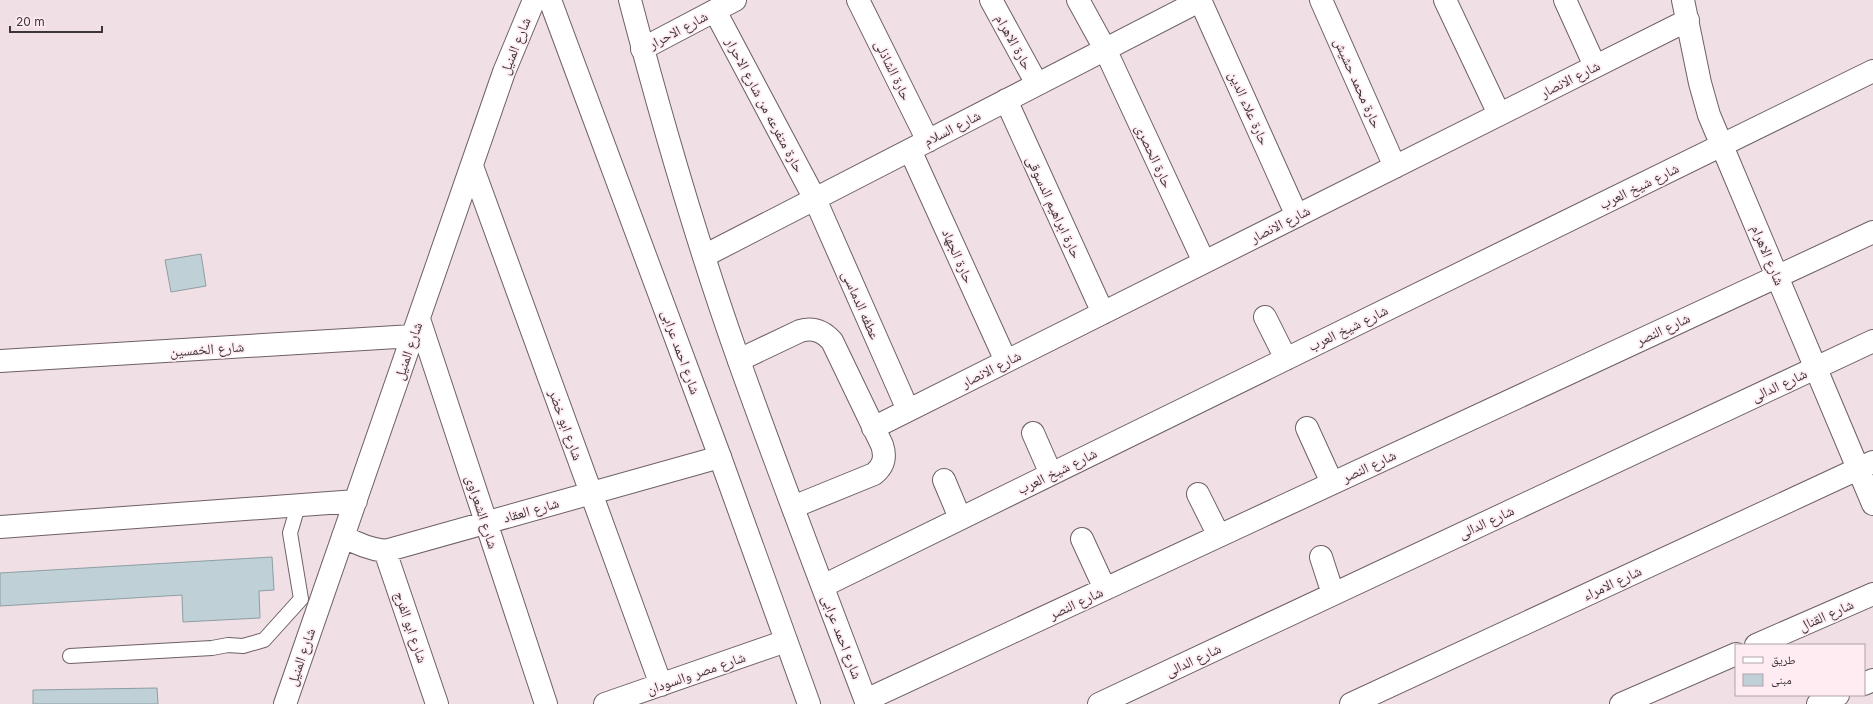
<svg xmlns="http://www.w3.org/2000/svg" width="1873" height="704" font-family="Inter,'Noto Naskh Arabic',sans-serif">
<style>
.building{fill:#bfd0d6;stroke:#8d9ea3}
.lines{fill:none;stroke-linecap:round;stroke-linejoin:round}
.service-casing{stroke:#6e6064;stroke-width:16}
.minor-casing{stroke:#6e6064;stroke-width:24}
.tertiary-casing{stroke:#6e6064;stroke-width:24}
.service{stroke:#fff;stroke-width:14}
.minor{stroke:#fff;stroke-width:22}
.tertiary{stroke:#fff;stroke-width:22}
.labels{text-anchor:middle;stroke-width:3.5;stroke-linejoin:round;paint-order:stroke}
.street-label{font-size:14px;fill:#3c3537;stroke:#feecf2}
</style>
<rect width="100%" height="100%" fill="#f0dfe4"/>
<!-- building -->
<path class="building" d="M201,254L206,286L171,292L165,260Z
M272,557L274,590L259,591L260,618L183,622L182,595L0,606V573Z
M157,688L158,704H33V690Z"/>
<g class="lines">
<!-- service casing -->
<g class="service-casing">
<path id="service" d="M70,656L212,648L228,645L243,646L264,640L301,599L290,533L298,506"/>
</g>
<!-- minor casing -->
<g class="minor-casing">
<path id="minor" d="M858,0L928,141
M991,0L1037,84
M1078,0L1105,49L1204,262
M1200,0L1297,216
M1321,0L1395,167
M1445,0L1499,114
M1565,0L1595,66
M1683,0L1700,83L1709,115L1873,504
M715,11L815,199L908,410
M642,49L735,0
M1006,100L1103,313
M910,150L1006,361
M472,166L661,685
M704,256L1201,0
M1265,317L1286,359
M419,319L546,704
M739,360L800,331C813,327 823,331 832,341L882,445C886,457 884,466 874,474L793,507
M0,361L413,336
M873,428L1688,20
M1307,428L1332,483
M1033,433L1051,474
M944,480L960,518
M1198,494L1219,536
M0,527L356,501
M343,536C357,544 369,549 385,551L720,457
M1082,539L1105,589
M385,551L437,704
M1321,557L1333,594
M823,586L1873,71
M1756,645L1873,594
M1864,684L1873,680
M866,700L1873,232
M285,704L504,72L534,0
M605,704L786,641
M1099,704L1873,341
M1351,704L1873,462
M1621,704L1736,654
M1818,704L1838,695"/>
</g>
<!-- tertiary casing -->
<g class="tertiary-casing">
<path id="tertiary" d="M550,0L720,457L809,704
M630,0C662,122 697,243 739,361C780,476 824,590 867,704"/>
</g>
<!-- service -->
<use href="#service" class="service"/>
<!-- minor -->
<use href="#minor" class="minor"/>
<!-- tertiary -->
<use href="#tertiary" class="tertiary"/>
</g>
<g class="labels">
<!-- street labels -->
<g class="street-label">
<text transform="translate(678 30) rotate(-28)" y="5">شارع الاحرار</text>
<text transform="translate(1014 42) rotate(61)" y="5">حارة الاهرام</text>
<text transform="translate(515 46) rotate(-68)" y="5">شارع المنيل</text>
<text transform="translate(893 70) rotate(64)" y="5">حارة الشاذلى</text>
<text transform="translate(1570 79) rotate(-27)" y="5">شارع الانصار</text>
<text transform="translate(1358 83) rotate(66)" y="5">حارة محمد حشيش</text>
<text transform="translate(765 105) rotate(62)" y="5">حارة متفرعه من شارع الاحرار</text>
<text transform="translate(1249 108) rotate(66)" y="5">حارة علاء الدين</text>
<text transform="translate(952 128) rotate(-27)" y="5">شارع السلام</text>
<text transform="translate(1154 156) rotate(65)" y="5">حارة الحصرى</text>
<text transform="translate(1639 186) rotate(-26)" y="5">شارع شيخ العرب</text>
<text transform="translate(1054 207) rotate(65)" y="5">حارة ابراهيم الدسوقى</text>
<text transform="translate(1280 224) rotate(-27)" y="5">شارع الانصار</text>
<text transform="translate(1768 255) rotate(67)" y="5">شارع الاهرام</text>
<text transform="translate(958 256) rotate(66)" y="5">حارة الجهاد</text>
<text transform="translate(861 305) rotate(66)" y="5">عطفه الدماسى</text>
<text transform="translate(1348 328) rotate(-26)" y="5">شارع شيخ العرب</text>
<text transform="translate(1663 329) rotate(-25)" y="5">شارع النصر</text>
<text transform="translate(207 349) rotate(-4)" y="5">شارع الخمسين</text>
<text transform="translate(408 351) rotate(-71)" y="5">شارع المنيل</text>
<text transform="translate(681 352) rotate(70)" y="5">شارع احمد عرابى</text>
<text transform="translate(991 369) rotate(-27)" y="5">شارع الانصار</text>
<text transform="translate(1779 385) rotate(-25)" y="5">شارع الدالى</text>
<text transform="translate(566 425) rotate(70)" y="5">شارع ابو خضر</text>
<text transform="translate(1369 466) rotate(-25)" y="5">شارع النصر</text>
<text transform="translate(1057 471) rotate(-26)" y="5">شارع شيخ العرب</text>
<text transform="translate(531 510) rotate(-16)" y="5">شارع العقاد</text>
<text transform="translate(482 512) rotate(72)" y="5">شارع الشعراوى</text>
<text transform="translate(1486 522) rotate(-25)" y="5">شارع الدالى</text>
<text transform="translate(1612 583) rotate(-25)" y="5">شارع الامراء</text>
<text transform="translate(1076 603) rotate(-25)" y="5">شارع النصر</text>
<text transform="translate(1826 615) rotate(-24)" y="5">شارع القنال</text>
<text transform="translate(411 627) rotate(71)" y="5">شارع ابو الفرج</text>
<text transform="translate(842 637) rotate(69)" y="5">شارع احمد عرابى</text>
<text transform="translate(301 657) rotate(-71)" y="5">شارع المنيل</text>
<text transform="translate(1193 660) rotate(-25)" y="5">شارع الدالى</text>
<text transform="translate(696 673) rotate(-19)" y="5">شارع مصر والسودان</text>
</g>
</g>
<!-- legend -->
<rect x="1735" y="644" width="130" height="52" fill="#feecf2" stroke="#b0a3a7"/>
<rect x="1743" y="657" width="20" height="6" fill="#ffffff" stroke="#b0a3a7"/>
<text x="1771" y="664" font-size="12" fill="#3c3537">طريق</text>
<rect x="1743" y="674" width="20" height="12" fill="#bfd0d6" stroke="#b0a3a7"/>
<text x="1771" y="684" font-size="12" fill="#3c3537">مبنى</text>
<!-- scale -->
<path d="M10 26v6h92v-6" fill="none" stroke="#3c3537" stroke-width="2"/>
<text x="16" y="26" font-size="12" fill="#3c3537" stroke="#feecf2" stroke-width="3" paint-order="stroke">20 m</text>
</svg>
